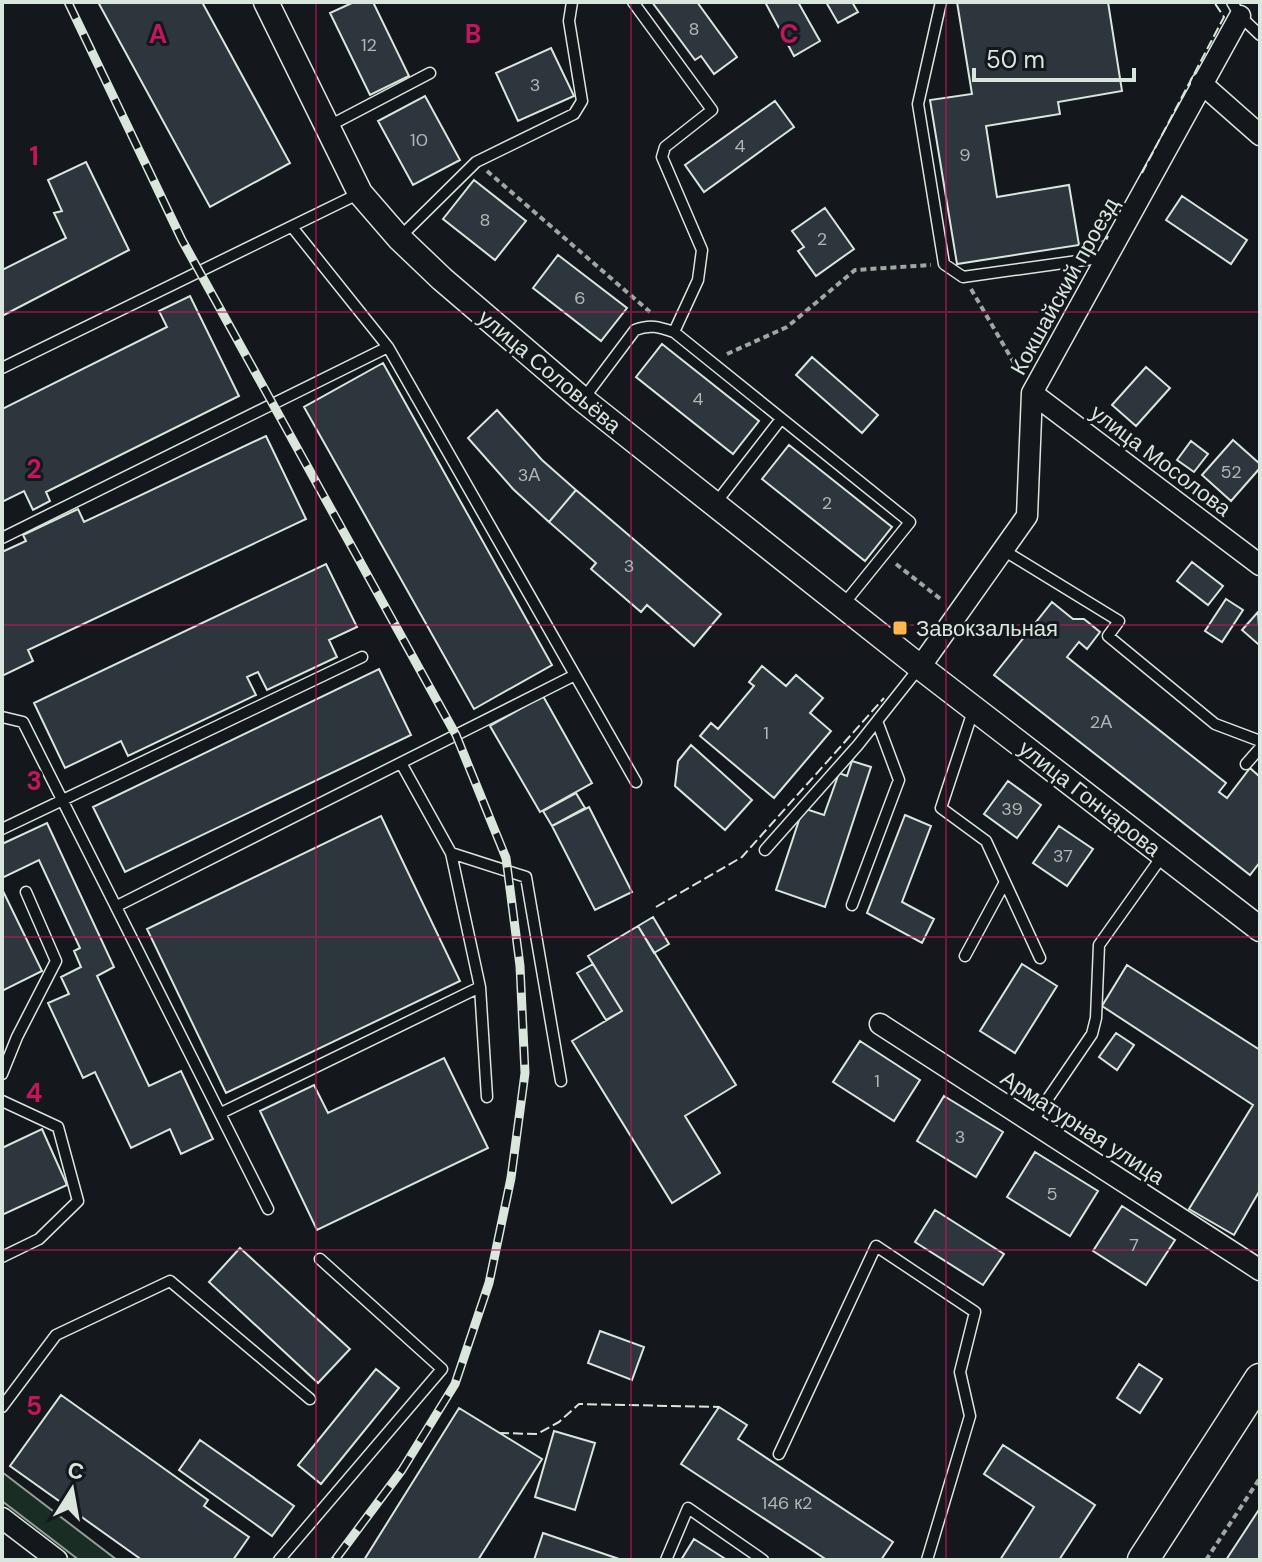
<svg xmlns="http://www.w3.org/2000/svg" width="1262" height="1562" font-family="'DM Sans',sans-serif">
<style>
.green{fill:#1a2d24;stroke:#939e99;stroke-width:2}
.building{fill:#2c363c;stroke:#d8e6dc;stroke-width:2}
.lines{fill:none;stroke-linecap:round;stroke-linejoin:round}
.service-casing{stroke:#d8e6dc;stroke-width:13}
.minor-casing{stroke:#d8e6dc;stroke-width:23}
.tertiary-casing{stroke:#d8e6dc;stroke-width:27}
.primary-casing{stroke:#d8e6dc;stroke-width:33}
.path{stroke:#9da8a2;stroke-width:4;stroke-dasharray:6 4;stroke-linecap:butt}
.service{stroke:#14181c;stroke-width:10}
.minor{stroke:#14181c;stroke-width:20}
.tertiary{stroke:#14181c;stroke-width:24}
.primary{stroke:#14181c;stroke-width:30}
.rail-casing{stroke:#d8e6dc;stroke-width:9}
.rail{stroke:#14181c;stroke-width:6;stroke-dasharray:18;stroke-linecap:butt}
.fence{stroke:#d8e6dc;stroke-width:2;stroke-dasharray:10 4;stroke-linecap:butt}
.grid{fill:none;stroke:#c2185b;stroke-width:2;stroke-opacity:0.55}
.poi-dot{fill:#ffb74d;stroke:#14181c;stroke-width:3}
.labels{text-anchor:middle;stroke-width:6;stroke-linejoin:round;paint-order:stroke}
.number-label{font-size:18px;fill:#adbab4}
.street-label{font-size:22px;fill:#d8e6dc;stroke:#14181c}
.poi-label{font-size:22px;fill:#d8e6dc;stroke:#14181c;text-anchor:start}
.grid-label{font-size:26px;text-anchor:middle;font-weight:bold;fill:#c2185b;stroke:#14181c;stroke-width:6;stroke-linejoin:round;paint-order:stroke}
</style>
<rect width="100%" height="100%" fill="#14181c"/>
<!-- green -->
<path class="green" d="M2,1472L117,1560H79L2,1501Z"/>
<!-- building -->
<path class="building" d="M98,2H202L290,163L210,207Z
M354,2H373L409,76L370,95L330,13Z
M652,2H697L737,57L714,74L701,56L695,60Z
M765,2H798L820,41L794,56Z
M826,2H852L858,12L838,23Z
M957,2H1108L1122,91L1058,102L1060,114L986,126L997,197L1069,185L1079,245L957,264L930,100L972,94Z
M551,48L574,96L518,121L496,73Z
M425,96L460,160L413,185L378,121Z
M775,101L794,127L704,192L685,165Z
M86,162L129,250L2,316V270L66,238L54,213L62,211L48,180Z
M474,180L526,221L495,260L443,219Z
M1182,196L1247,240L1231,264L1166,220Z
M825,208L854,249L816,276L798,251L804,247L792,231Z
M558,255L627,308L601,341L533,288Z
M190,296L239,396L46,492L50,501L33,510L24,491L2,502V409L167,327L159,311Z
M662,344L759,421L733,454L636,377Z
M812,357L878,415L862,433L796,375Z
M383,363L552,665L474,709L304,407Z
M1146,367L1170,388L1136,426L1112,405Z
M497,410L542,460L576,490L549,522L513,489L468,438Z
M266,436L306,519L28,650L33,661L2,676V552L26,541L23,535L78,509L84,522Z
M1233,440L1260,464V468L1231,501L1202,475Z
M1191,441L1208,454L1194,472L1177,460Z
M789,445L892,527L865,561L762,479Z
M576,490L721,614L694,646L647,605L641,612L591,569L596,563L549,522Z
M1192,562L1223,586L1208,605L1177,581Z
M326,564L357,627L329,640L337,657L267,690L258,672L247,677L256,695L128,756L121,741L65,768L34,703Z
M1226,599L1243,610L1222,642L1205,631Z
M1052,602L1073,619H1084L1100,632L1087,649L1079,642L1067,657L1226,783L1219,792L1227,798L1250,768L1260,777V862L1250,875L994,675Z
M1258,612L1260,642L1258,644L1242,630Z
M762,666L786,686L796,675L823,698L810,713L831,731L774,798L700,736L711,723L718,729L754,686L749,682Z
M379,669L411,735L125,872L93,807Z
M543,696L592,783L540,812L490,726Z
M691,745L752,800L725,830L675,786L678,761Z
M852,761L871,767L825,907L776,890L803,808L824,815L839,773L847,776Z
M1008,781L1041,805L1017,838L984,814Z
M576,793L585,808L552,826L543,811Z
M589,807L632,892L595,910L552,826Z
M905,815L931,826L902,902L934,919L922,943L867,913Z
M381,816L460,981L226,1093L147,929Z
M47,823L114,967L97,976L149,1086L181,1071L213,1139L181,1154L170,1129L131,1148L95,1072L83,1078L48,1003L69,994L61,977L81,967L74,951L80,948L39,860L2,878V844Z
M1059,826L1093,849L1067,886L1033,863Z
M2,889L42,971L2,991Z
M653,917L669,944L654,953L638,926Z
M638,926L736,1085L685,1116L720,1173L672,1203L572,1041L622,1011L588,956Z
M593,964L622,1011L606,1020L577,973Z
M1022,964L1057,986L1015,1053L980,1031Z
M1127,965L1260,1050V1190L1234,1235L1189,1209L1253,1105L1102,1006Z
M1116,1033L1134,1045L1117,1070L1099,1057Z
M860,1041L920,1080L894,1121L833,1082Z
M444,1058L488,1148L317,1230L260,1111L314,1085L328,1113Z
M944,1096L1003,1132L976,1177L917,1141Z
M42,1129L67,1185L2,1215V1148Z
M1035,1152L1098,1191L1070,1236L1007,1197Z
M1122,1206L1175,1240L1146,1285L1093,1251Z
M935,1210L1004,1254L983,1285L915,1242Z
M240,1248L350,1349L318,1383L209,1282Z
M600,1331L644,1347L632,1380L588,1363Z
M1139,1364L1162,1379L1140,1413L1117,1398Z
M376,1369L399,1388L321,1484L298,1465Z
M61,1395L208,1500L204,1506L249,1537L233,1560H142L10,1466Z
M719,1407L747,1425L738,1439L893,1542L881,1560H827L681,1464Z
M459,1408L542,1459L478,1560H364Z
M554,1431L595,1443L575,1510L535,1497Z
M200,1440L294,1506L272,1536L179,1470Z
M1003,1445L1095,1505L1059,1560H1000L1034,1507L984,1474Z
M1260,1508V1560H1226Z
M543,1533L622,1560H534Z
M694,1539L727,1560H681Z"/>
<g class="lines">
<!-- service casing -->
<g class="service-casing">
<path id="service" d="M633,2L712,110L665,147L662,157L702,250L698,280L674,332
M941,2L918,104L944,264L963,277L1106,257
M1232,2L1240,16L1260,35
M329,126L430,73
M292,227L388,347L636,782
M399,238L476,162L574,114L582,101L569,21L572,2
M2,368L360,193
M584,398L635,330C650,324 659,327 674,332L910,522L843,605
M715,504L781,419
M2,538L388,347
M1003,550L1119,621L1108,636L1215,724L1260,741
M973,711L941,808L986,841L1040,958
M2,717L23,722L268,1209
M401,763L451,853L480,987L487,1097
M1246,764L1260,748
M2,829L362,657
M765,850L858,745L919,668
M451,853L526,877L561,1081
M852,905L899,780L877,721
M117,906L575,675
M965,956L1005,882
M2,1074L17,1037L56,961L26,892
M2,1101L58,1127L78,1201L39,1239L2,1257
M221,1113L480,987
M1032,1122L1092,1034L1096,1018L1099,945L1163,855
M2,1407L56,1335L170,1281L310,1399
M779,1454L876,1246L975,1312L960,1372L970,1416L927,1560
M279,1560L442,1369L320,1259
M666,1560L688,1508L763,1560"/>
</g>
<!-- minor casing -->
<g class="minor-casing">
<path id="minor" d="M1201,83L1260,135
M1032,393L1260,565
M920,667L1027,516L1032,393L1240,16
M880,1024L1260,1270
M2,1518L57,1560"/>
</g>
<!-- tertiary casing -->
<g class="tertiary-casing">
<path id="tertiary" d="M266,2L360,193L399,238L442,279L582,399L920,667L1260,929"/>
</g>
<!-- primary casing -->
<g class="primary-casing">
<path id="primary" d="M1143,1560L1260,1379"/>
</g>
<!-- path -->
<path class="path" d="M487,171L650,312
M971,289L1021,375
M727,354L787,327L855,270L931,265
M896,564L943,601
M1206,1560L1260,1478"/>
<!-- service -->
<use href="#service" class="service"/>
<!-- minor -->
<use href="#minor" class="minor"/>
<!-- tertiary -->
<use href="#tertiary" class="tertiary"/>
<!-- primary -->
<use href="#primary" class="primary"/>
<!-- rail casing -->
<g class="rail-casing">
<path id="rail" d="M68,2L182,240L456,735L506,858L520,966L525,1073L511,1178L489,1283L455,1384L402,1470L335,1560"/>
</g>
<!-- rail -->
<use href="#rail" class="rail"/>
<!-- fence -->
<path class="fence" d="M1142,173L1224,17L1214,2
M1079,245L1106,240L1108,236
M656,907L742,857L884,698
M499,1433L537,1434L559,1422L579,1404L719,1407"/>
</g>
<!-- grid -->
<path class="grid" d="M316,2V1560M631,2V1560M946,2V1560M2,312H1260M2,625H1260M2,937H1260M2,1250H1260"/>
<!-- markers -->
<rect class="poi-dot" x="892" y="620" width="16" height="16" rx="4"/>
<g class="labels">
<!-- number labels -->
<g class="number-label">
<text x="694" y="35">8</text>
<text x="369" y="51">12</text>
<text x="535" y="91">3</text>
<text x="419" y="146">10</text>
<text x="740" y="152">4</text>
<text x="965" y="161">9</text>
<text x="485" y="226">8</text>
<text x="822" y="245">2</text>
<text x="580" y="304">6</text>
<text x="698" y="405">4</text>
<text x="1231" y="478">52</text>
<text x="529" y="481">3А</text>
<text x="827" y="509">2</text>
<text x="629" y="572">3</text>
<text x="1101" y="728">2А</text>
<text x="766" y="739">1</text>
<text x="1012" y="815">39</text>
<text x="1063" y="862">37</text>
<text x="877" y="1087">1</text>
<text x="960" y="1143">3</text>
<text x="1052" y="1200">5</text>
<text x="1134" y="1251">7</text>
<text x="787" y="1509">146 к2</text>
</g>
<!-- street labels -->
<g class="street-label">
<text transform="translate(1064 286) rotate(-61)" y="8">Кокшайский проезд</text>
<text transform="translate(550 371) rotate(40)" y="8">улица Соловьёва</text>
<text transform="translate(1161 460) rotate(37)" y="8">улица Мосолова</text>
<text transform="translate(1090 798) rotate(38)" y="8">улица Гончарова</text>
<text transform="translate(1083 1127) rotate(33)" y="8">Арматурная улица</text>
</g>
<!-- poi labels -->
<g class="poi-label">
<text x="916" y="636">Завокзальная</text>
</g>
</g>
<g class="grid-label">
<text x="158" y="43">A</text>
<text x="473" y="43">B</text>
<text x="789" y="43">C</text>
<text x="34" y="165">1</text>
<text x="34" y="478">2</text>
<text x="34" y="790">3</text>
<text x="34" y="1102">4</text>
<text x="34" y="1415">5</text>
</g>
<!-- border -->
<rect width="1262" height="1562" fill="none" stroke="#d8e6dc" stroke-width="8"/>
<!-- north arrow -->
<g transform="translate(72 1490) rotate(11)" stroke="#14181c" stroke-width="6" paint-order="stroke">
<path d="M0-6L14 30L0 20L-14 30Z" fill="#d8e6dc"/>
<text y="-12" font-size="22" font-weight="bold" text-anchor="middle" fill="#d8e6dc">С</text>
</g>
<!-- scale -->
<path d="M974 68v12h160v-12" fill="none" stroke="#d8e6dc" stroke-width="4"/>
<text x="986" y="68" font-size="24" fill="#d8e6dc" stroke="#14181c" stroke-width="6" paint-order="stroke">50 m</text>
</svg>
